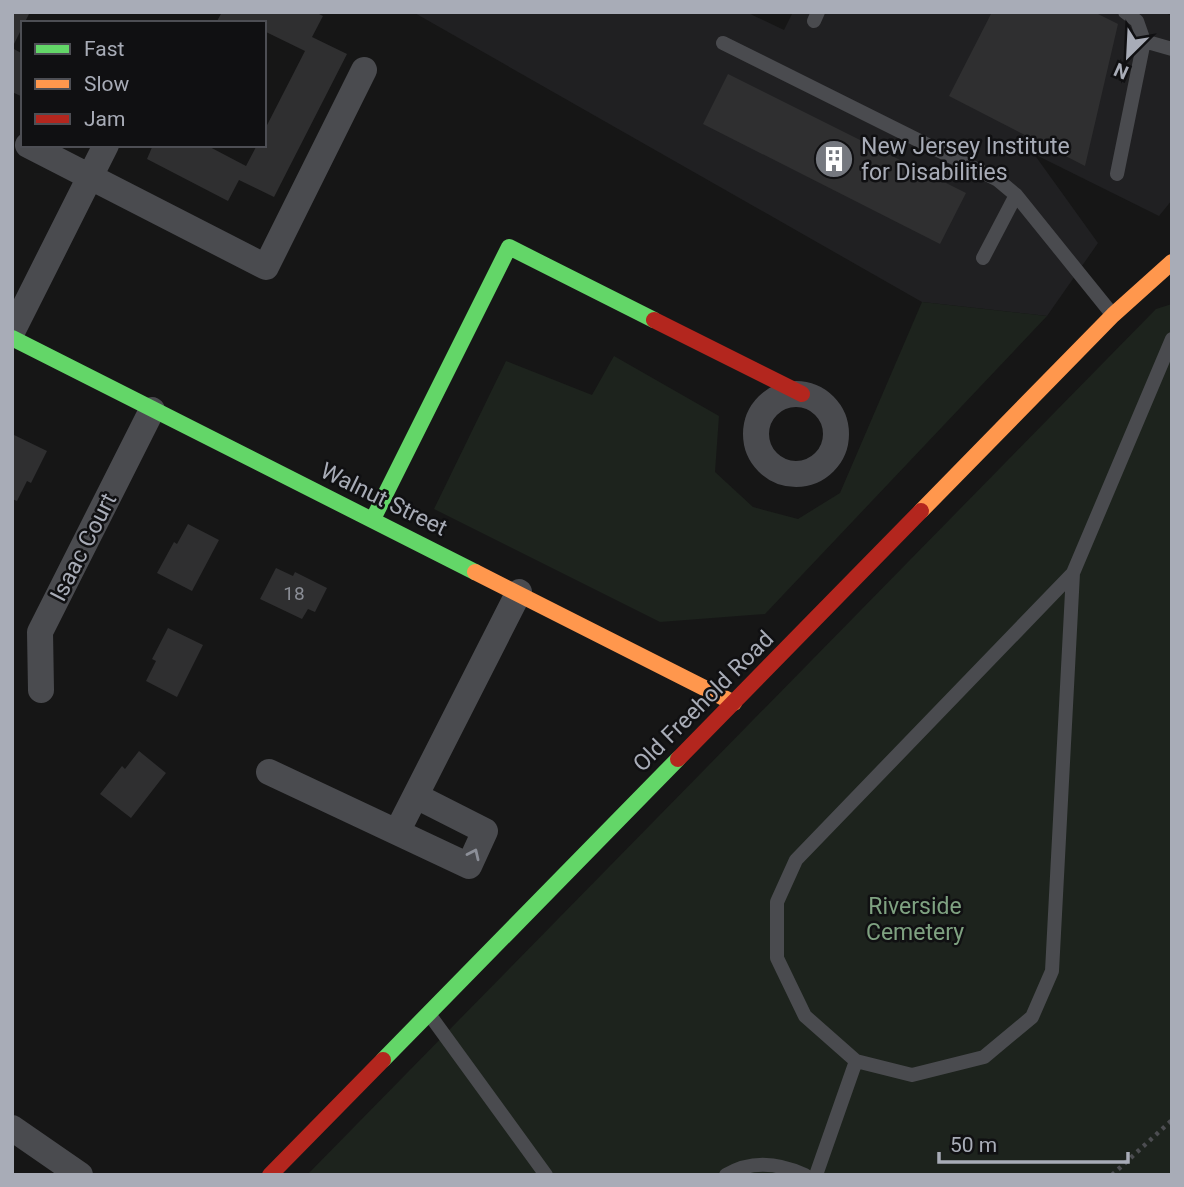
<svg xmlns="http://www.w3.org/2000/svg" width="1184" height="1187" font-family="Roboto,sans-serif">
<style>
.built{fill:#202022}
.green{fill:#1d231d}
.building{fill:#2f2f30}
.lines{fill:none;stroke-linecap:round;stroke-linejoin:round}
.path{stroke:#4c4d51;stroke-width:4.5;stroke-dasharray:3.5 5;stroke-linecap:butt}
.lane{stroke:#4a4b4f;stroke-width:14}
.street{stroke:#4a4b4f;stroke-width:26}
.fast{stroke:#63d668;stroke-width:16}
.slow{stroke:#ff974d;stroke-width:16}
.jam{stroke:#b3261e;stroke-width:16}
.oneway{stroke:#8c8f98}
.labels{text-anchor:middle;stroke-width:5;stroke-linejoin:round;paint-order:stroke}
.number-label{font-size:19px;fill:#8a8d95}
.poi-label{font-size:23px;fill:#a8acb7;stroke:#101012;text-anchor:start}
.street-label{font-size:23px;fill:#a8acb7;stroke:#101012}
.park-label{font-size:23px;fill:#7fa281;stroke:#101012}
</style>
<rect width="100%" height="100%" fill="#161616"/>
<!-- built -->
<path class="built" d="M413,12H746L784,30L793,12H1163L1172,16V200L1159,216L1034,154L1098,243L1047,316L922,302Z"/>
<!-- green -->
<path class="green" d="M922,302L1047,316L765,614L660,622L434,509L506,361L592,395L614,356L719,416L715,472L753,507L798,519L840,493Z
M1172,304L1171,1175H307L1156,309Z"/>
<!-- building -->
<path class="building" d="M12,12H30L12,48Z
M222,12H315L323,16L312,37L347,54L274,197L239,180L228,201L147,159L153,145H206L246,166L257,145H264V131L305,51L264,31V23H216Z
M992,12H1094L1118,24L1085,166L949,96Z
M12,48L23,54V97L12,92Z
M728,74L966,193L940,244L703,124Z
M12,434L47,451L31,483L27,481L17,501L12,499Z
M188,524L219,540L192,591L157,573L174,542L177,544Z
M276,568L293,576L295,572L327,588L315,612L308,609L302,619L260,599Z
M168,628L203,645L177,697L146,681L156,661L152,659Z
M139,751L166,773L131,818L100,794L122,766L125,769Z"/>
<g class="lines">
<!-- path -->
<path class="path" d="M1112,1175L1172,1120"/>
<!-- lane -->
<path class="lane" d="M814,21L818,12
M1144,41L1172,49
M723,43L998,180L1016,195L1112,314
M1117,174L1144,41L1137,21L1125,12
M983,258L1016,195
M1073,573L796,860L777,902V958L805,1016L856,1061L912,1075L984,1057L1032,1017L1052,971L1073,573L1172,339
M429,1014L546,1175
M726,1175C751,1160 779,1163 805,1175
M816,1175L856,1061"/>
<!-- street -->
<path class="street" d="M28,145L266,267L364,70
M12,332L106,145
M756 434a40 40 0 1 1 80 0a40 40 0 1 1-80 0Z
M41,690L40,632L152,410
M269,772L469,866L485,831L416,796
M397,832L519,592
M12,1128L80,1175"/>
<!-- fast -->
<path class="fast" d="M12,338L475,572
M373,519L509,247L654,320
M383,1060L678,759"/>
<!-- slow -->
<path class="slow" d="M921,511L1113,315L1172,262
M475,572L734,703"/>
<!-- jam -->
<path class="jam" d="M654,320L802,394
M678,759L921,511
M270,1175L383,1060"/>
</g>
<!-- one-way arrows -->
<defs><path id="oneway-chevron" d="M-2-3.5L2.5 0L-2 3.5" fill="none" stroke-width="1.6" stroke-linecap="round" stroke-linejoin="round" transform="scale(1.75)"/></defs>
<use class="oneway" href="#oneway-chevron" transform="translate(474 854) rotate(-65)"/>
<!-- icons -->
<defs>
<g id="building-disc" transform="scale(2.0125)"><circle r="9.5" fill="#75787f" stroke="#101012"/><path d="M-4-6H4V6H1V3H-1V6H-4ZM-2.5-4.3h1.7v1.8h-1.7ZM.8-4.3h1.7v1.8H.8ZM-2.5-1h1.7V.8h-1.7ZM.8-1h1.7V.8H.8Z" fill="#fff"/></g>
</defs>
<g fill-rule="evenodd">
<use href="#building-disc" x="834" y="159"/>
</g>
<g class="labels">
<!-- number labels -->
<g class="number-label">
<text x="294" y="600">18</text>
</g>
<!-- poi labels -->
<g class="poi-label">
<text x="861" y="154">New Jersey Institute<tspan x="861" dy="26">for Disabilities</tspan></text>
</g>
<!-- street labels -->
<g class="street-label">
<text transform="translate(384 499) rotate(26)" y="8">Walnut Street</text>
<text transform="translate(83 547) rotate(-63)" y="8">Isaac Court</text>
<text transform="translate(703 701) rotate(-45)" y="8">Old Freehold Road</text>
</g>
<!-- park labels -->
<g class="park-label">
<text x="915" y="914">Riverside<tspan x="915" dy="26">Cemetery</tspan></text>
</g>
</g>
<!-- border -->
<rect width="1184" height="1187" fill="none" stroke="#a8acb7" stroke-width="28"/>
<!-- legend -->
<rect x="21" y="21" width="245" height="126" fill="#101012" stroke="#4d4e54" stroke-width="2"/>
<rect x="35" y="44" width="35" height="10" fill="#63d668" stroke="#4d4e54" stroke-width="2"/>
<text x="84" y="56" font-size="21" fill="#a8acb7">Fast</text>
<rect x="35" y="79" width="35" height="10" fill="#ff974d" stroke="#4d4e54" stroke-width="2"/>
<text x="84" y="91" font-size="21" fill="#a8acb7">Slow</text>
<rect x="35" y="114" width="35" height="10" fill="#b3261e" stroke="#4d4e54" stroke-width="2"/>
<text x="84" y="126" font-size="21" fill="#a8acb7">Jam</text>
<!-- north arrow -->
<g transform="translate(1128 56) rotate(204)" stroke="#101012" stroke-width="5" paint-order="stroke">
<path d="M0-5L12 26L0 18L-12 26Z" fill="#a8acb7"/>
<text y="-10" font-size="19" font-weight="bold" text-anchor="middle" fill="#a8acb7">N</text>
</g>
<!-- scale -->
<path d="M939 1152v10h189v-10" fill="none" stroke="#a8acb7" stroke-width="3.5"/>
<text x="950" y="1152" font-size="21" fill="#a8acb7" stroke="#101012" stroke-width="5" paint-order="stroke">50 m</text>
</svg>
